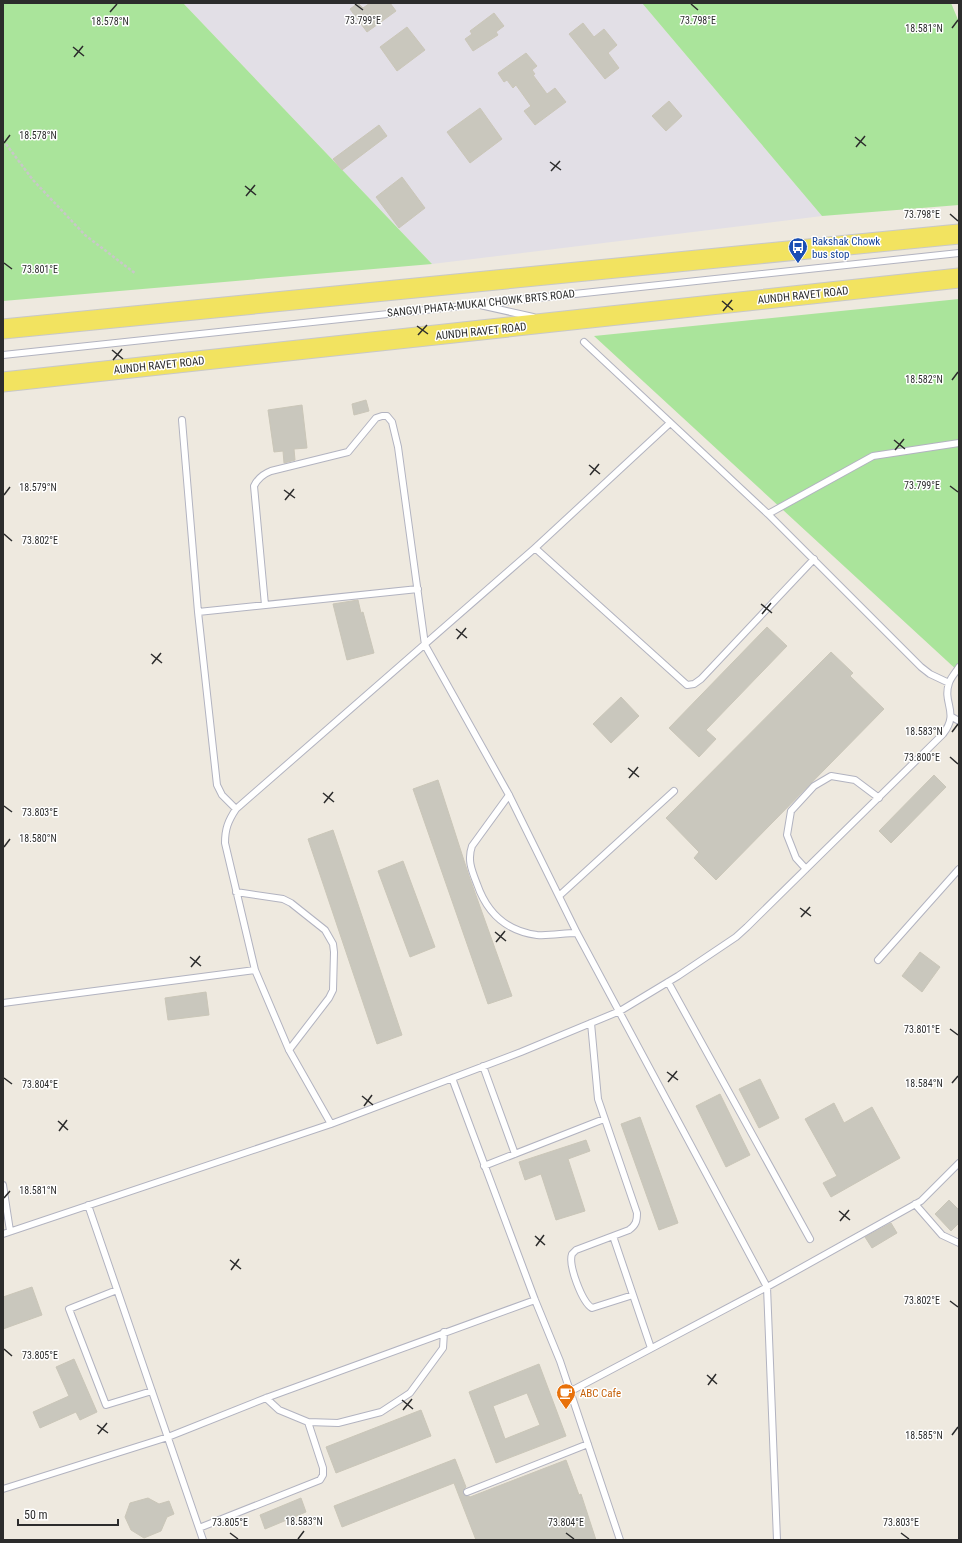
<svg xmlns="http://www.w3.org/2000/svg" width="962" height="1543" font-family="'Roboto Condensed',sans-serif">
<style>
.industrial{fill:#e2dfe6}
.green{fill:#aae49b}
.building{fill:#c9c7bd;stroke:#cac6b8;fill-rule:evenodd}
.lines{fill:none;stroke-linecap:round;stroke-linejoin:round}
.service-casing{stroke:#b2b3c0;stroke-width:8}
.primary-casing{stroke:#c8c8c8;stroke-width:21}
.path{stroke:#c8c8c8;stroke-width:2.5;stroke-dasharray:3 2;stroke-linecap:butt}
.service{stroke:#fff;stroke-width:6}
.primary{stroke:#f2e360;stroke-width:19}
.ticks{fill:none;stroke:#2c2c2c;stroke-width:1.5}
.labels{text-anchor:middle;stroke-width:3;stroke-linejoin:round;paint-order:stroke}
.transit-label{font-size:11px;fill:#164399;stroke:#fff;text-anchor:start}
.street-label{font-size:11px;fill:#2c2c2c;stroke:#fff}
.food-label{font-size:11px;fill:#c56008;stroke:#fff;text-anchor:start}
.ticks-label{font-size:10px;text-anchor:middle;fill:#2c2c2c;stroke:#fff;stroke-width:3;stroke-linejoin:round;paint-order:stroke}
</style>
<rect width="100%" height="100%" fill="#eee9df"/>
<!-- industrial -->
<path class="industrial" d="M183,3H642L822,216L432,264Z"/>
<!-- green -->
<path class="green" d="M3,3H183L432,264L3,301Z
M642,3H951L959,22V205L822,216Z
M959,299V672L594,336Z"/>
<!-- building -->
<path class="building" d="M358,3L363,8L370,3H390L396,11L367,32L350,9Z
M494,13L504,26L496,32L498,35L473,51L465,39L472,34L470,31Z
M583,23L594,37L604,29L617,45L608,53L619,68L605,79L569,34Z
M407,27L425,50L397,71L380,47Z
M526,53L537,66L532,70L535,74L533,75L547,94L555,88L566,102L535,125L524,111L531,106L516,85L513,88L507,80L504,82L498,73Z
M669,101L682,116L666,131L652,116Z
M480,108L502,139L470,163L447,132Z
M379,125L387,136L342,170L333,159Z
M402,177L425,208L399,228L376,197Z
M366,400L369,411L354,415L352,404Z
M302,405L307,448L294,449L295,460L284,463L283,451L274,452L268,410Z
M358,600L361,613L363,612L374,653L347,660L333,604Z
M767,627L787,646L706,730L716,739L699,757L669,728Z
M831,652L853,673L850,676L884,709L716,880L694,858L699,852L666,818Z
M621,697L639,716L611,743L593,724Z
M934,775L946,787L891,843L879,831Z
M438,780L469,876L512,996L488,1004L413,789Z
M333,830L402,1035L377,1044L308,839Z
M403,861L435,947L410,957L378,871Z
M920,952L940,967L922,992L902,976Z
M206,992L209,1015L168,1020L165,998Z
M760,1079L779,1118L759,1128L739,1089Z
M720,1094L750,1155L726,1167L696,1106Z
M834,1103L844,1123L872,1107L900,1158L831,1197L823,1183L837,1176L805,1119Z
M640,1117L678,1223L659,1230L621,1124Z
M586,1140L590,1151L568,1159L585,1211L556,1220L541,1174L525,1180L519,1162Z
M949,1200L959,1210V1223L951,1231L935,1214Z
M891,1223L897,1233L872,1248L865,1237Z
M32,1287L42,1315L3,1329V1297Z
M74,1359L97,1412L80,1420L76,1412L40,1428L33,1412L69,1396L56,1367Z
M539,1364L566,1436L496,1463L469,1392ZM527,1393L540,1425L505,1439L493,1406Z
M421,1410L431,1436L336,1473L326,1447Z
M455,1459L466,1487L463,1490V1493L470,1497L566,1460L579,1495L581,1494L596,1540H476L454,1483L342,1527L334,1506Z
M148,1498L159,1504L169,1501L174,1514L167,1517L161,1531L144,1538L131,1530L125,1517L130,1503Z
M301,1498L306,1512L265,1529L260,1515Z"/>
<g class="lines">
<!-- service casing -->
<g class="service-casing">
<path id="service" d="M480,305L533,317
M584,342L768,514
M3,355L959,253
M182,420L198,612L217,785L222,795L236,809
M535,548L687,685L694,684L701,679L814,559
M265,605L254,486C258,478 263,474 271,471L348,452L376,418L382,416H387L392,422L398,447L425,645L509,795L577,933L767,1287L921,1201L959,1163
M198,612L418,589
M949,683L930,674L921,667L768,514L873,456L959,443
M952,717L959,721
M509,795L472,846C467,860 472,871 477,884C487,913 506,931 537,935C550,936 564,933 577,933
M806,869L796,858L787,835L791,811L814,786L831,776L855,780L879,798
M236,892L283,899L291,903L325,930L333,944L334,952L333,990L329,998L289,1050
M559,896L674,791
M878,960L959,869
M668,982L810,1239
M3,1003L255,970
M591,1023L598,1099L637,1213C637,1221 636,1225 629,1230L576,1250L572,1254C568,1265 582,1302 592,1308L633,1295
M483,1066L515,1154
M452,1078L535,1300L560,1361L620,1540
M331,1124L289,1050L255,970L225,843C225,829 228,821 236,809L535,548L670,423
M484,1166L604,1119
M3,1185L10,1231
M915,1204L942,1235L959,1243
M88,1205L203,1540
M3,1234L331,1124L521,1052L620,1011L678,976L736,937L747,927L943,734C960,712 942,704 949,683C951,677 956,672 959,667
M613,1236L651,1348
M117,1290L69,1309L106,1405L152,1391
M571,1391L767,1287L777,1540
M266,1398L279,1410L308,1422L338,1423L381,1412L410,1393L443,1348L444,1332
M3,1489L168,1437L266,1398L535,1300
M467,1492L588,1444
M199,1528L320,1480L323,1475V1468L308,1422"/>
</g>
<!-- primary casing -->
<g class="primary-casing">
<path id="primary" d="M3,329C322,296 640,267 959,234
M3,382L959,278"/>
</g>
<!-- path -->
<path class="path" d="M3,140L33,180L85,235L136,274"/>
<!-- service -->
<use href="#service" class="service"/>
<!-- primary -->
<use href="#primary" class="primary"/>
</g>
<!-- ticks -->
<path class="ticks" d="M355,4L363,10M691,4L698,10M110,12L117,4M952,28L958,20M73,47L84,56M74,57L83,46M855,137L866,146M4,143L10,135M856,147L865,136M550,162L561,170M551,171L560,161M245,186L256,195M246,196L255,185M950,214L958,221M4,263L12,269M722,301L733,310M723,311L732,300M417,326L428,334M418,335L427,325M112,350L123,359M113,360L122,349M952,380L958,372M894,440L905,449M895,450L904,439M589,465L600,474M590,475L599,464M950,486L958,492M284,490L295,498M4,495L10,487M285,500L294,489M4,534L12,541M761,604L772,613M762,614L771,603M456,629L467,638M457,639L466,628M151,654L162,663M152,664L161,653M952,732L958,724M950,757L958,764M628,768L639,777M629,778L638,767M323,793L334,802M324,803L333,792M4,806L12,812M4,847L10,839M800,908L811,916M801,917L810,907M495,932L506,941M496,942L505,931M190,957L201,966M191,967L200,956M950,1029L958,1035M667,1072L678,1080M4,1078L12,1084M668,1082L677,1071M952,1083L958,1076M362,1096L373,1105M364,1106L372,1095M58,1121L68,1130M59,1131L67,1120M4,1198L10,1191M839,1211L850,1220M840,1221L849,1210M535,1236L545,1245M536,1246L544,1235M230,1260L241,1269M231,1270L239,1259M950,1301L958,1307M4,1349L12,1356M707,1375L717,1384M708,1385L716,1374M402,1400L413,1409M403,1410L412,1399M97,1425L108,1433M98,1434L107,1423M952,1435L958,1427M230,1533L238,1539M566,1533L574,1539M901,1533L909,1539M298,1539L304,1531"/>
<!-- icons -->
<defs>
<g id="bus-pin" transform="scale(1)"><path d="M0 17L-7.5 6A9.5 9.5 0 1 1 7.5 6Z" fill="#1a4fb4" stroke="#fff"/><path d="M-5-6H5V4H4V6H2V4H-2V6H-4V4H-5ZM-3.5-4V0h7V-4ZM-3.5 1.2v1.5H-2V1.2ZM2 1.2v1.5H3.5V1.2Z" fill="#fff"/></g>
<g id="cafe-pin" transform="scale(1)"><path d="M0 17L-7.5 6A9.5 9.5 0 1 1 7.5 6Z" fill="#e8710a" stroke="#fff"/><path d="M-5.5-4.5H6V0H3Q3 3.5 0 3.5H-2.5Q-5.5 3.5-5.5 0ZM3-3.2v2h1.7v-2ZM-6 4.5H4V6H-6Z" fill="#fff"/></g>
</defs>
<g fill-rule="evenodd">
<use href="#bus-pin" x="798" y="247"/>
<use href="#cafe-pin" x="566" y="1393"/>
</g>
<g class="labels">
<!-- transit labels -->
<g class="transit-label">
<text x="812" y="245">Rakshak Chowk<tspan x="812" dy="13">bus stop</tspan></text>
</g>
<!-- street labels -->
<g class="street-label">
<text transform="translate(803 295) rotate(-6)" y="4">AUNDH RAVET ROAD</text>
<text transform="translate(481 303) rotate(-6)" y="4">SANGVI PHATA-MUKAI CHOWK BRTS ROAD</text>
<text transform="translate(481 331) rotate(-6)" y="4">AUNDH RAVET ROAD</text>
<text transform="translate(159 365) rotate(-6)" y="4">AUNDH RAVET ROAD</text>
</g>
<!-- food labels -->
<g class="food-label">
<text x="580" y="1397">ABC Cafe</text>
</g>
</g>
<g class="ticks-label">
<text x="363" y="24">73.799°E</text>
<text x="698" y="24">73.798°E</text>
<text x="110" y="25">18.578°N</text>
<text x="924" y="32">18.581°N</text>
<text x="38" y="139">18.578°N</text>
<text x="922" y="218">73.798°E</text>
<text x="40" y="273">73.801°E</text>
<text x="924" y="383">18.582°N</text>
<text x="922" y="489">73.799°E</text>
<text x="38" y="491">18.579°N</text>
<text x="40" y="544">73.802°E</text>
<text x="924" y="735">18.583°N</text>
<text x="922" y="761">73.800°E</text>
<text x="40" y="816">73.803°E</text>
<text x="38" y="842">18.580°N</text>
<text x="922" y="1033">73.801°E</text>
<text x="924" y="1087">18.584°N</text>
<text x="40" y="1088">73.804°E</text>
<text x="38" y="1194">18.581°N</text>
<text x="922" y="1304">73.802°E</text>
<text x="40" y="1359">73.805°E</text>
<text x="924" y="1439">18.585°N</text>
<text x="304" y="1525">18.583°N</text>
<text x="230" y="1526">73.805°E</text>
<text x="566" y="1526">73.804°E</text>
<text x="901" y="1526">73.803°E</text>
</g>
<!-- border -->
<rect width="962" height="1543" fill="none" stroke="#2c2c2c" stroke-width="8"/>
<!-- scale -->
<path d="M18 1519v6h100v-6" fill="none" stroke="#2c2c2c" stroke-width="2"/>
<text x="24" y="1519" font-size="12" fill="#2c2c2c" stroke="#ffffff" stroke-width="3" paint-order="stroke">50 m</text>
</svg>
